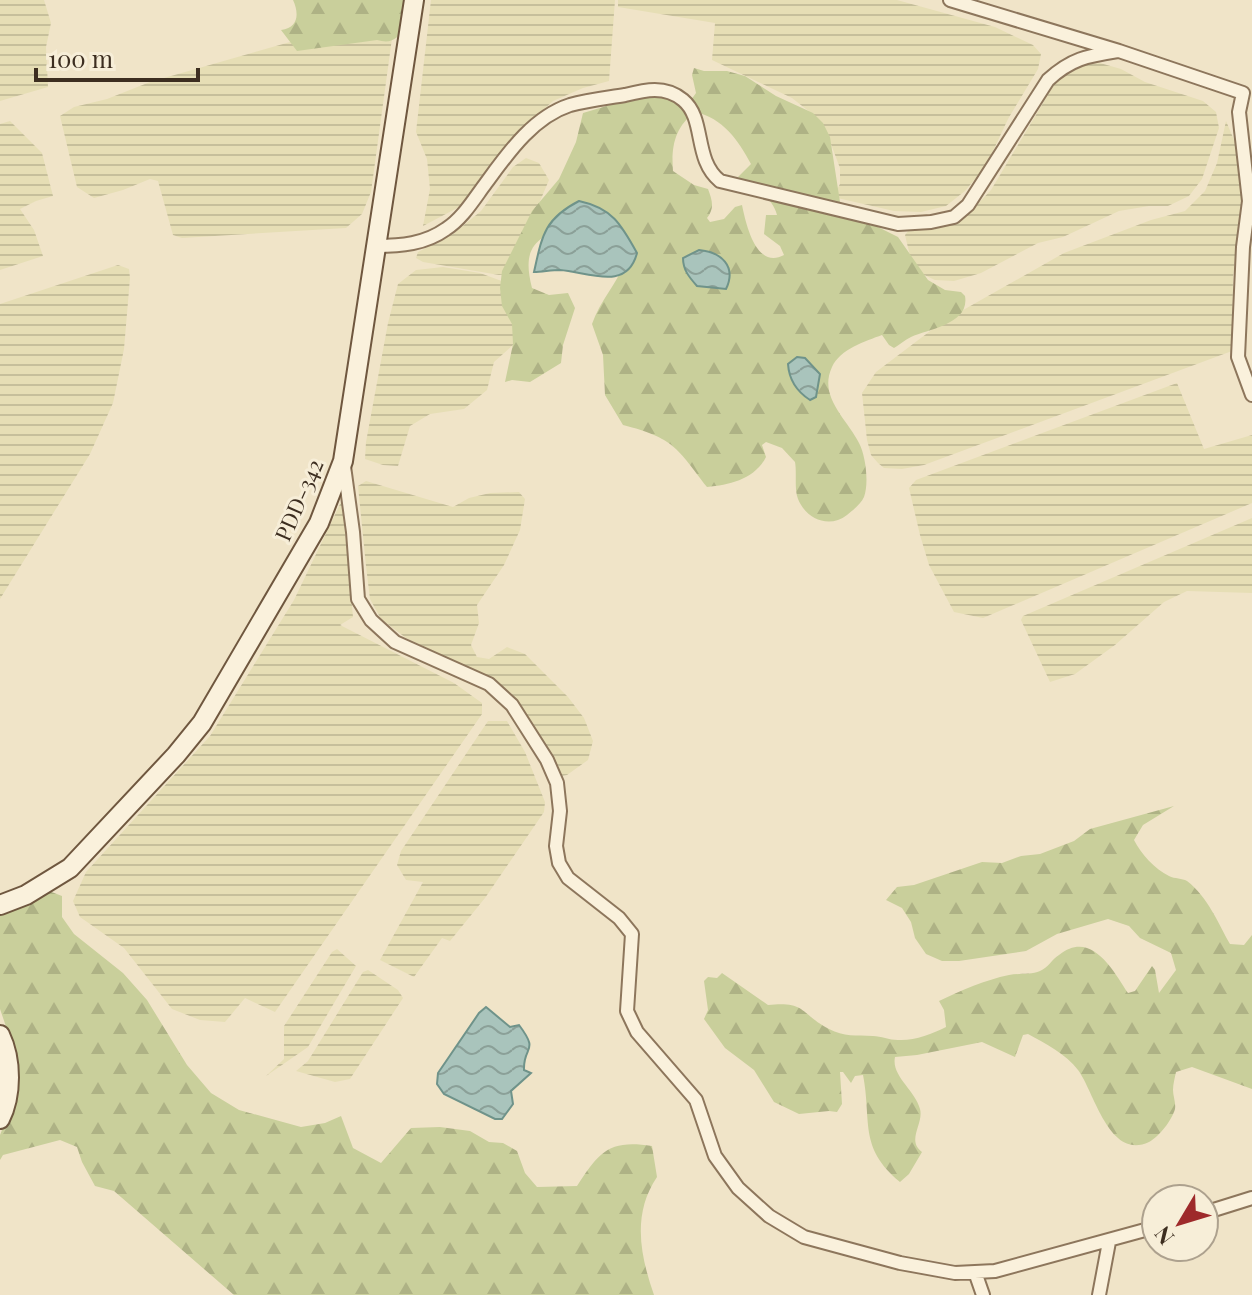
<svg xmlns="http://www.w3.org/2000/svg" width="1252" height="1295" font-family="'Playfair Display',serif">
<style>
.farmland{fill:url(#farmland-rules)}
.forest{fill:url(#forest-firs);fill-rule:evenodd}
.water{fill:url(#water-waves);stroke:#6f938a;stroke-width:2}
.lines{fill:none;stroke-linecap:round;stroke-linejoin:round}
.street-casing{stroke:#8d765c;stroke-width:16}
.secondary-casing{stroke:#6f573f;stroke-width:22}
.street{stroke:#faf1dc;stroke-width:12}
.secondary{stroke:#faf1dc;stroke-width:18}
.labels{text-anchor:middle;stroke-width:6;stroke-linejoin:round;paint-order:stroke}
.street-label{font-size:22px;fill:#3d2e20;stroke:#f7eed8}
</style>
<defs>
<pattern id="farmland-rules" width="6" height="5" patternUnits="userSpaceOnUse" patternTransform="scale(2)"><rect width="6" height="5" fill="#e6deb5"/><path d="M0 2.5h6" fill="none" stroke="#c6bf9b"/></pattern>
<pattern id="forest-firs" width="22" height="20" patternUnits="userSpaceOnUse" patternTransform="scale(2)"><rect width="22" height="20" fill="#c9cf9b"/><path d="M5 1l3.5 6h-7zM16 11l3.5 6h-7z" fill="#aeb285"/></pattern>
<pattern id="water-waves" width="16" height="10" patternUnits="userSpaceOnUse" patternTransform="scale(2)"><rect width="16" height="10" fill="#a9c4bc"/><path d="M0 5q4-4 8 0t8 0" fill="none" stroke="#8ba098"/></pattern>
</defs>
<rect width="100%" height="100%" fill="#f0e4c8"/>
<!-- farmland -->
<path class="farmland" d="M0,0H44L51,23L46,47L48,87L0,101Z
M431,0H615L609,81L583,88L553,101L518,133L461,206L423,226L430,189L427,159L416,132Z
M618,0H897L995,27L1033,45L1041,54L1038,69L1008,119L986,166L965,191L946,206L921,212L894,211L833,197L840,184V168L826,131L811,113L792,98L712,60L715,23L618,7Z
M393,31L371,192L362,214L346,228L182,238L173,235L158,181L150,179L123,190L94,198L77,187L60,116L74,107L107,99L150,82L290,42Z
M1100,63L1121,69L1145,82L1203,101L1216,112L1219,128L1202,179L1189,196L1168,206H1149L1119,211L1063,237L1038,243L981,273L954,281L935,280L920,273L910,256L905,235L909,230L936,229L955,223L971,211L991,190L1055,83L1078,65Z
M10,121L42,153L53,196L36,201L20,209L34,230L43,256L0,270V124Z
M1226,121L1237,147L1242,196L1233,277L1232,351L924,465L902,469L884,468L878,463L871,455L867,440L862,393L876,372L942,322L1064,253L1151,220L1185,211L1205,191L1217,163Z
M526,158L539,163L549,180L509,274L499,275L423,262L416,258L418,252L453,234L481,211L513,167Z
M118,265L129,269L130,278L124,349L113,403L90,454L0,599V304Z
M443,267L480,273L507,283L522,311L513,345L494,362L487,390L464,409L430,414L410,426L398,466L383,465L365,459L366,442L388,323L398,284L416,270Z
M1177,383L1204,449L1252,435V503L983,618L954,612L929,565L920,535L909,488L916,480Z
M366,481L453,507L469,498L490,493L519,492L525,499L520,530L504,565L477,605L479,623L471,645L477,657L489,659L507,647L525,654L568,697L584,718L593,741L588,760L567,775L561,776L556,762L511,693L480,673L406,638L381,619L370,599L366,566L358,486Z
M342,500L353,617L340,625L454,683L482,703V714L275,1012L245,998L225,1022L200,1020L172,1009L124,948L80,917L73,901L86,872L210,736L294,600Z
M1252,518V593L1187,591L1164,602L1115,645L1075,674L1050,682L1021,620L1023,616Z
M488,721H507L525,752L545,802L544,812L485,898L450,941L442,938L414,977L380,960L423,882L406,880L397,865L401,851Z
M337,949L356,966L308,1047L266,1076L284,1059V1026L332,952Z
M368,970L398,990L403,998L350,1079L335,1082L296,1071L308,1061L363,972Z"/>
<!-- forest -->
<path class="forest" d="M293,0H406C406,20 404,48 377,40L297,51L281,30C299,28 299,13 293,0Z
M694,68L704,71H727L745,76L776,96L813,113L823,123L830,137L840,202L870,223L898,237L928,280L945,290L961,292L965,296C970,324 929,329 911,337C905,340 899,345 894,348L889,345L882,335C866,341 840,349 832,367C818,397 847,419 859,443C866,456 869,484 864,497C861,504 852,511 847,515C829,529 806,519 798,499C794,489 797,473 795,462L782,448L766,442L762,445L766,457C755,479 730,485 707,487C677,448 674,438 623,425L605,395L603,355L592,324C600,301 616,285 625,262L571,222C537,239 521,245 532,288L549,295L568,293L575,308L563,345L561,363L530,382L512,380L505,382L513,344L512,324L502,306L500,288L502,271L532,211L559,179L576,142L583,113L657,91L691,100L696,93L692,75ZM695,112C723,118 738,140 751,164L738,177C754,188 772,196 777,215H766L764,234L780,246L784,255C756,270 746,224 742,205L735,207L724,219L710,222L707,218C715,208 712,200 708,189L694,185L673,171C671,146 675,127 695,112Z
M1174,806L1143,825L1134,840C1141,854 1155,869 1169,876C1175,879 1182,878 1187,881C1208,897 1218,923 1230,944L1244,945L1252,935V1089L1192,1067L1176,1072C1175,1077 1173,1084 1173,1090C1173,1096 1176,1103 1175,1109C1172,1120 1159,1137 1149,1142C1109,1161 1094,1091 1078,1070C1066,1054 1046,1044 1028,1034L1023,1035L1015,1057L982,1042L917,1055L895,1057C891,1076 915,1090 920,1109C924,1124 906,1140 922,1152L909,1174L900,1182C858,1147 872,1121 863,1075L855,1076L851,1083L843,1072H840L842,1104L837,1112L829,1111L799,1114L774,1102L754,1070L725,1048L704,1019L708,1010L704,981L708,977L717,978L722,973L768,1005C807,1001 800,1014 829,1029C844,1037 856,1035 873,1036C881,1036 889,1040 898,1040C914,1041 932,1034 946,1027L944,1010L939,1001C962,990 985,980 1009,975C1019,973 1031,975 1040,971C1048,968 1052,959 1059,955C1091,929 1113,970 1128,993L1135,991L1152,966L1155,970L1159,993L1176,970L1171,953L1140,938L1129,926L1108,919L1057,934L1026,951L959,961H942L926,954L915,938L911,922L902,908L886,900L897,887L914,885L982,862L1002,863L1021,856L1040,854L1074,841L1090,829Z
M49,891L62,896V917L74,934L123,973L147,1000L187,1065L211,1093L239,1110L301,1127L325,1123L341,1116L353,1148L381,1163L411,1128L440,1127L470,1131L489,1142L503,1143L517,1151L525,1173L537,1187L577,1186C599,1152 609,1139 652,1146L657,1177C632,1214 640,1255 654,1295H234L114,1191L95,1186L82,1162L77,1147L60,1140L3,1155L0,1160V1135L15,1097L14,1050L0,1009V910Z"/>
<!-- water -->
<path class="water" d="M579,201C612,208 621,224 637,253C627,292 588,272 560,270C551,270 542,272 534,272C542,236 544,219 579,201Z
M699,250C721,252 737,266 726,289L697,286C689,277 683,270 683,258Z
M797,357L805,358L820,374L816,397L810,400C796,391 789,380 788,364Z
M486,1007L510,1027L519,1025C540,1053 523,1045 524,1070L531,1073L511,1091L513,1104L502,1119H495L444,1094L437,1084L438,1073L479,1013Z"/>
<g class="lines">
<!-- street casing -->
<g class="street-casing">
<path id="street" d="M950,0L1119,51L1243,93
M1243,93L1239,112L1249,201L1243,247L1238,357L1252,395
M376,246C401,246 425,244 446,229C463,218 474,199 486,183C508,153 533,117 570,105C588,100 607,98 625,95C645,90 665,85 683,100C706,119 693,159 720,181L898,224L931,222L954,217L968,205L1048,80C1072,58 1088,56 1119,51
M344,466L353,532L358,599L371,620L395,642L489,684L512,705L547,760L557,783L560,811L556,846L559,863L568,878L619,918L632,934L627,1011L637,1032L696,1100L715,1156L738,1188L769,1216L804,1237L900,1263L955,1273L995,1271L1156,1227
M1204,1213L1252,1198
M975,1272L983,1295
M1099,1295L1109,1242"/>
</g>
<!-- secondary casing -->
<g class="secondary-casing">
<path id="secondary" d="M0,905L26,895L70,868L176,755L202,723L319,523L343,461L414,0
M0,1035C12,1060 12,1095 0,1119"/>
</g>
<!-- street -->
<use href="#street" class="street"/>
<!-- secondary -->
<use href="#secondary" class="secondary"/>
</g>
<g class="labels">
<!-- street labels -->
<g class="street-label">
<text transform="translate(299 500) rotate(-66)" y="8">PDD-342</text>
</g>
</g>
<!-- north arrow -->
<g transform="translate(1180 1223) rotate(232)"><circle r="38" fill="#f7eed8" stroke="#ada18e" stroke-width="2"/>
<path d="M0-6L14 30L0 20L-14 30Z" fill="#9e2a2b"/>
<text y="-12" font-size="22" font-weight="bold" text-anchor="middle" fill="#3d2e20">N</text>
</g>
<!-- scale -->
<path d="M36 68v12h162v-12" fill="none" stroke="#3d2e20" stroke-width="4"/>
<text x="48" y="68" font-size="24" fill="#3d2e20" stroke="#f7eed8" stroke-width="6" paint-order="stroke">100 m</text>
</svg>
